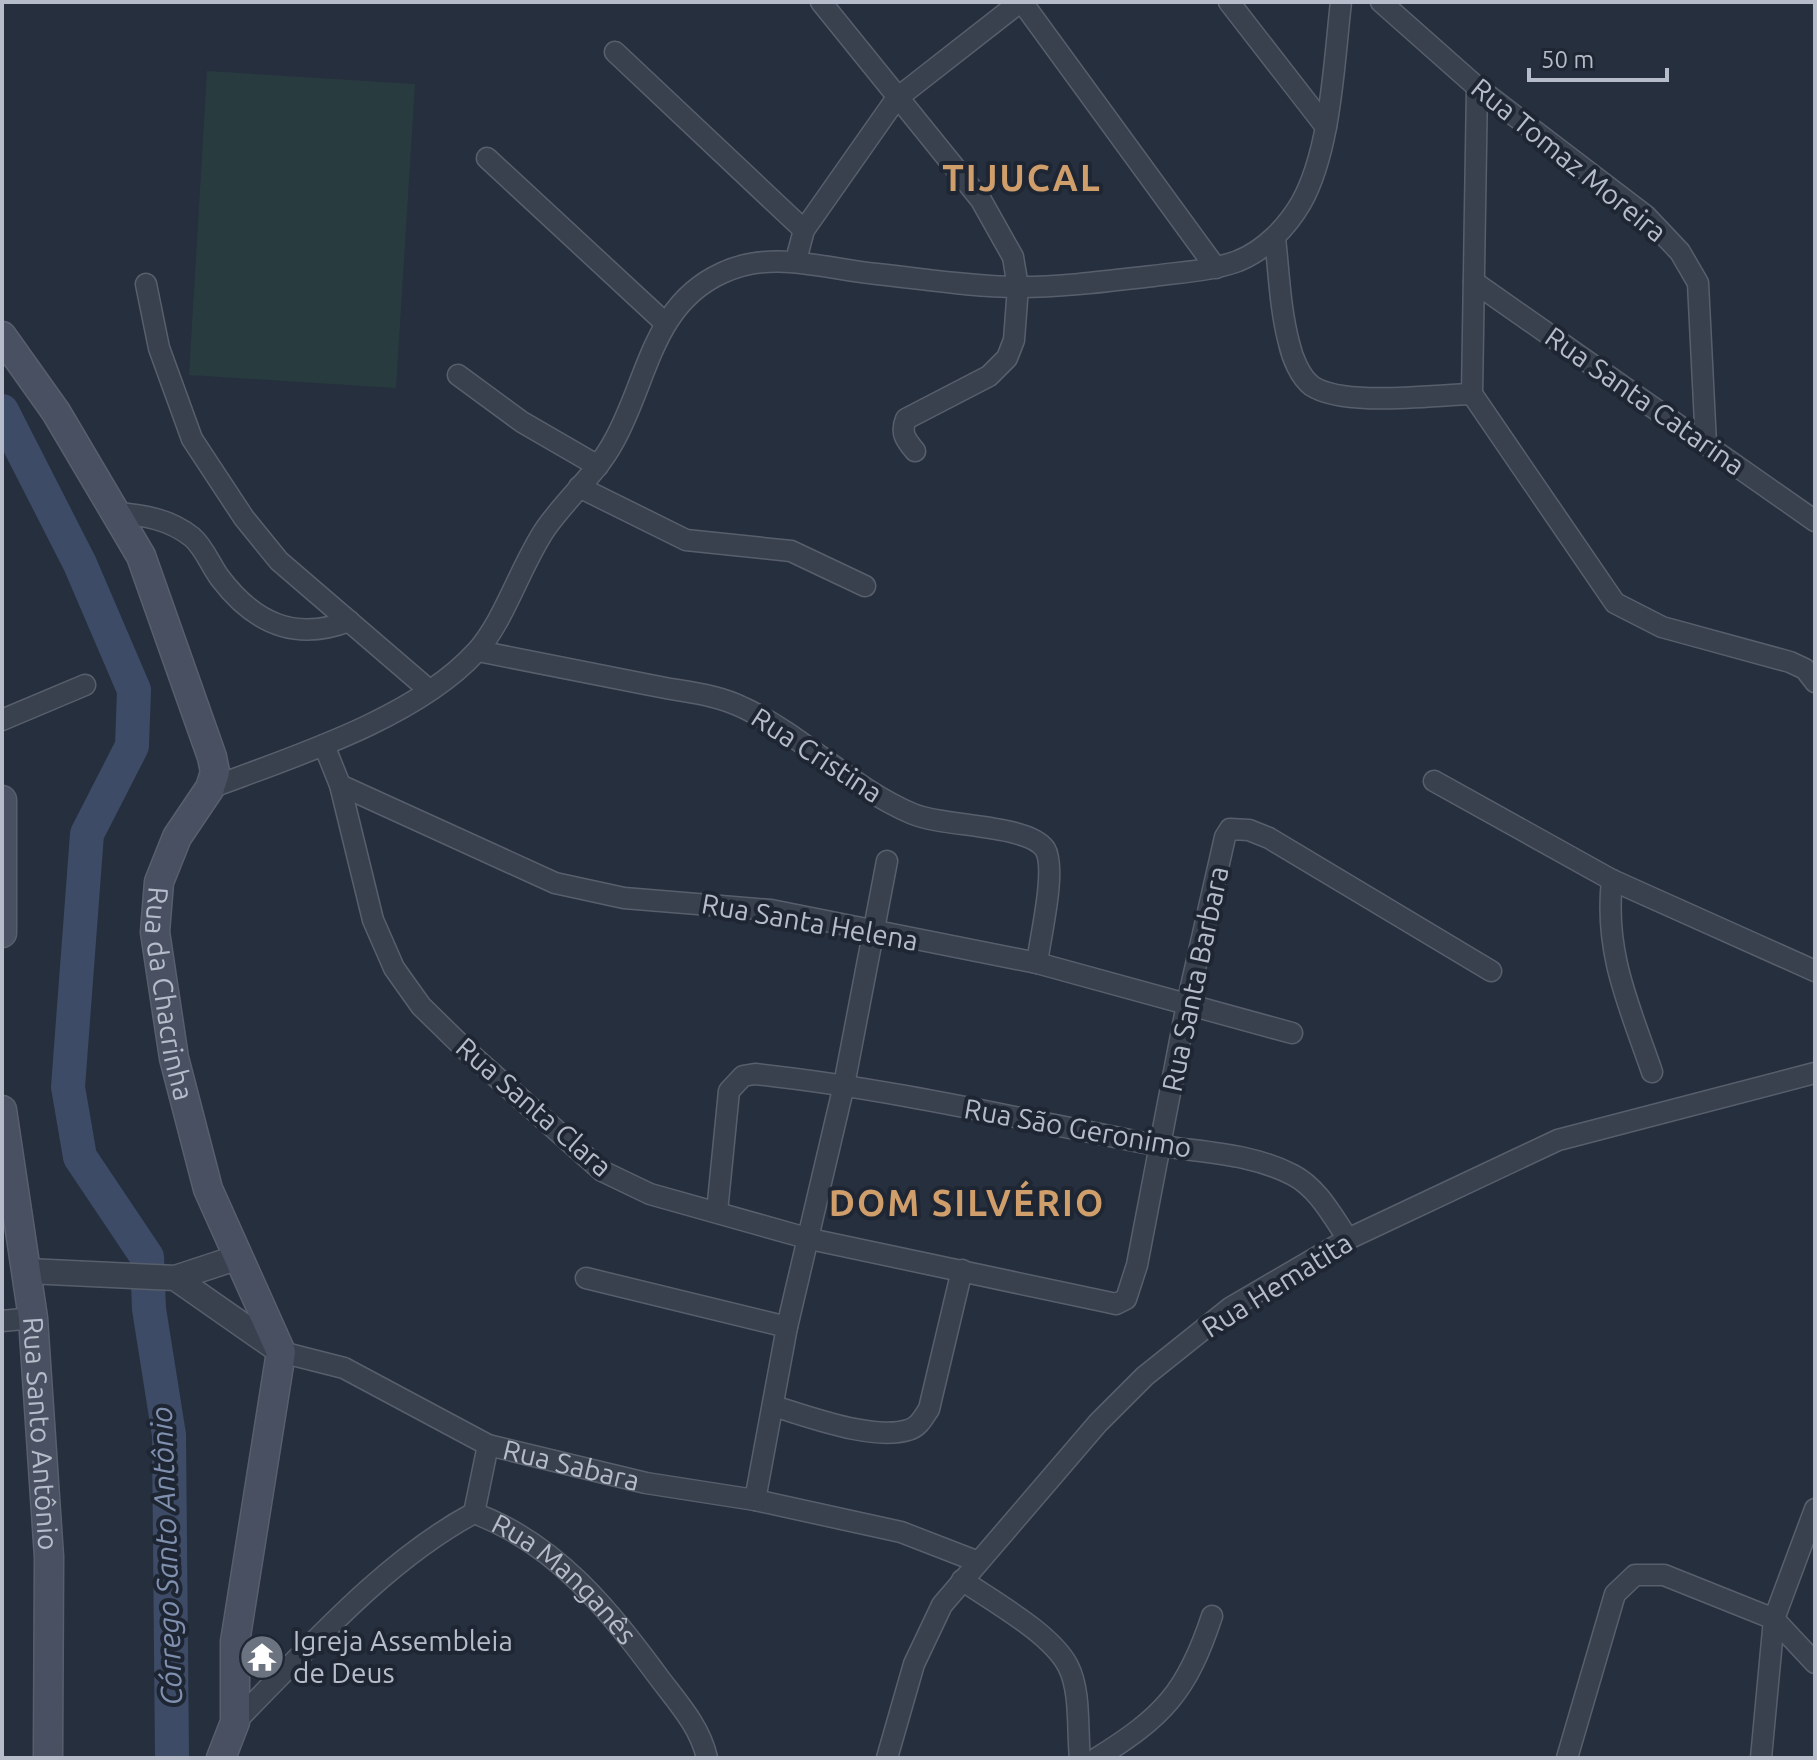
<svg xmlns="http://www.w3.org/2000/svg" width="1817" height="1760" font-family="Ubuntu,sans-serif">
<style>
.green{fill:#283b3f}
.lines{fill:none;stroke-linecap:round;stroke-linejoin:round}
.river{stroke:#3d4b66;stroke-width:34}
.minor-casing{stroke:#585f6c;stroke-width:23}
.tertiary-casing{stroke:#585f6c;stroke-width:27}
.secondary-casing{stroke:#585f6c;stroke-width:31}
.minor{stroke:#3a414e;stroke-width:20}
.tertiary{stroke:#3a414e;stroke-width:24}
.secondary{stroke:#485061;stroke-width:28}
.labels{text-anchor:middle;stroke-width:8;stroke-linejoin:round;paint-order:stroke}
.street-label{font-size:28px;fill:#b6bcc9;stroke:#1f2633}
.poi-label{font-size:28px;fill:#b6bcc9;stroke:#1f2633;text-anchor:start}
.water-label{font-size:30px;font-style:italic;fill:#8090af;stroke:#1f2633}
.district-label{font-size:36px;font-weight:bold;letter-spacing:2px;fill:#d09e6b;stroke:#1f2633}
</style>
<rect width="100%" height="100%" fill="#262f3e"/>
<!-- green -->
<path class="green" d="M207,71L415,84L396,388L189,375Z"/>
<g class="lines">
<!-- river -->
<path class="river" d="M2,411L80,564L134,690L132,746L87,834L68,1087L80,1157L147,1257L149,1309L169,1435L172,1758"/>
<!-- minor casing -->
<g class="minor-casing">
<g id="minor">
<path d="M821,2L981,200L1013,257L1018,287L1014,340L1007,358L989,376L906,419C900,433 906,440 915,451"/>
<path d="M1022,2L1216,268"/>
<path d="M1229,2L1326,127"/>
<path d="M1381,2L1477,87L1646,216L1680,252L1698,283L1706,444"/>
<path d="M615,52L804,230"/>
<path d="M487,158L664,322"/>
<path d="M1275,238C1279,273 1280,309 1289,343C1292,357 1300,377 1312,386C1344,407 1432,395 1472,394"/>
<path d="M796,260L804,230L896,99L1020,2"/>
<path d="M1474,282L1815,521"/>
<path d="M146,284L159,348L192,439L244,518L279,561L429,690"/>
<path d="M458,375L522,422L598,466"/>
<path d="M1472,394L1615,603L1662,627L1790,662L1805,669L1815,682"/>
<path d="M1472,394L1477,87"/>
<path d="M579,487L686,540L791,551L865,586"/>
<path d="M116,513C144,515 169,519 192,537C204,547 211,566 220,578C254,623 295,642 349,621"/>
<path d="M478,651C535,662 592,674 650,685C682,692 714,693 744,708C804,736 851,788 913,814C943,827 1028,824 1045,849C1057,869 1040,938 1037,963"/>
<path d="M2,720L85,685"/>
<path d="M324,745L340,785L373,920L394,968L421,1006L466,1050L602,1171L650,1194L810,1239L1107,1302L1116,1304L1126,1299L1137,1265L1187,1004L1225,837L1230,829L1249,830L1269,838L1491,971"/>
<path d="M1434,781L1612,880L1815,971"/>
<path d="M340,785L555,883L624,898L771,910L1037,963L1292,1033"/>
<path d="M210,788C293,757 416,718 476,652C504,622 521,564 546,528C567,498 597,473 614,441C648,380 652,305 722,273C773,249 824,269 877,274C924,279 972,287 1019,287C1063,287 1109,281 1153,276C1181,272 1211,271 1238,261C1265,250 1287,227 1301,203C1331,150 1334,62 1341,2"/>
<path d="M1612,880C1604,953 1629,1005 1652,1072"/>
<path d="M717,1212L729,1091L743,1076L755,1074C886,1088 1016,1118 1145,1143C1196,1153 1247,1151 1293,1175C1318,1188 1333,1217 1348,1239"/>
<path d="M586,1278L787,1327"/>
<path d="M2,1321L33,1318"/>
<path id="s1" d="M281,1352L344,1368L488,1445L646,1483L755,1500L901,1532L976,1561"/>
<path d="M773,1406C808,1416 872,1441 908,1430C919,1427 923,1418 929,1409L962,1270"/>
<path d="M755,1500L787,1327L844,1085L887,861"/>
<path d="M474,1513L488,1445"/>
<path d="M962,1580C992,1601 1051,1633 1068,1666C1081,1691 1077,1730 1080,1758"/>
<path id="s2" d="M235,1722C307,1650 384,1561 474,1513C557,1544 609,1610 660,1679C679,1704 700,1727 707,1758"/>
<path d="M887,1758L914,1664L942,1605L1098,1423L1145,1376L1230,1308L1348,1239L1558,1140L1815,1073"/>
<path d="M1097,1758C1163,1717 1187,1692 1212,1616"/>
<path d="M1567,1758L1615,1594L1635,1575H1664L1774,1619L1815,1663"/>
<path d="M1761,1758L1774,1619L1815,1509"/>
</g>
</g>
<!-- tertiary casing -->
<g class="tertiary-casing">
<path id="tertiary" d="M28,1271L175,1278L239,1257
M175,1278L281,1352"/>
</g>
<!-- secondary casing -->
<g class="secondary-casing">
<g id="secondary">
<path id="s3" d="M2,336L56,412L141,556L212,757L215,772L210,788L177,837L159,882L155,932L174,1058L208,1189L281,1352L235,1642V1722L221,1758"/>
<path d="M2,800V933"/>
<path id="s4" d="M2,1110L33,1318L49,1557L48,1758"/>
</g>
</g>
<!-- minor -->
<use href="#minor" class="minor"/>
<!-- tertiary -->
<use href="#tertiary" class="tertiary"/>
<!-- secondary -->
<use href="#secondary" class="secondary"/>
</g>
<!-- icons -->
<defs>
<g id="temple-disc" transform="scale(2.3)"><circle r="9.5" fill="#6b7280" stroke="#1f2633"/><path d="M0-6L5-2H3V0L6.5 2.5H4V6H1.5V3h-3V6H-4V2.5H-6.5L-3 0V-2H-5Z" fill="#fff"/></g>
</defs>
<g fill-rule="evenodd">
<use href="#temple-disc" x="262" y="1657"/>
</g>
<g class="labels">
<!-- street labels -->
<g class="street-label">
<text transform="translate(1569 160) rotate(39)" y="10">Rua Tomaz Moreira</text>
<text transform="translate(1645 401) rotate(35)" y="10">Rua Santa Catarina</text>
<text transform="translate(817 755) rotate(33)" y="10">Rua Cristina</text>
<text transform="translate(810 922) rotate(10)" y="10">Rua Santa Helena</text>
<text transform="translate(1195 979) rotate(-78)" y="10">Rua Santa Barbara</text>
<text dy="10" stroke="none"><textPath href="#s3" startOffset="726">Rua da Chacrinha</textPath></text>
<text transform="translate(534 1107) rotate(41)" y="10">Rua Santa Clara</text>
<text transform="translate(1078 1128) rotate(10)" y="10">Rua São Geronimo</text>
<text transform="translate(1277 1285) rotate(-32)" y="10">Rua Hematita</text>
<text dy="10" stroke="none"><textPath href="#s4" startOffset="326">Rua Santo Antônio</textPath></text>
<text dy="10" stroke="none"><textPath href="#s1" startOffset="314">Rua Sabara</textPath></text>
<text dy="10" stroke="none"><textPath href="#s2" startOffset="432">Rua Manganês</textPath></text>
</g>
<!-- poi labels -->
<g class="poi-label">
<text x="293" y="1651">Igreja Assembleia<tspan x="293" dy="32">de Deus</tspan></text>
</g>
<!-- water labels -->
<g class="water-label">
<text transform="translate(167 1556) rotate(-92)" y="10">Córrego Santo Antônio</text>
</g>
<!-- district labels -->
<g class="district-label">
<text x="1022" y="191">TIJUCAL</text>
<text x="967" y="1216">DOM SILVÉRIO</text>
</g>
</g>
<!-- border -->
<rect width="1817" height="1760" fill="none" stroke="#b6bcc9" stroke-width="8"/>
<!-- scale -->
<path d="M1529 68v12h138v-12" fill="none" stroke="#b6bcc9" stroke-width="4"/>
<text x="1541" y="68" font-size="24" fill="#b6bcc9" stroke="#1f2633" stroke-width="6" paint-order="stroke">50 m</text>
</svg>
